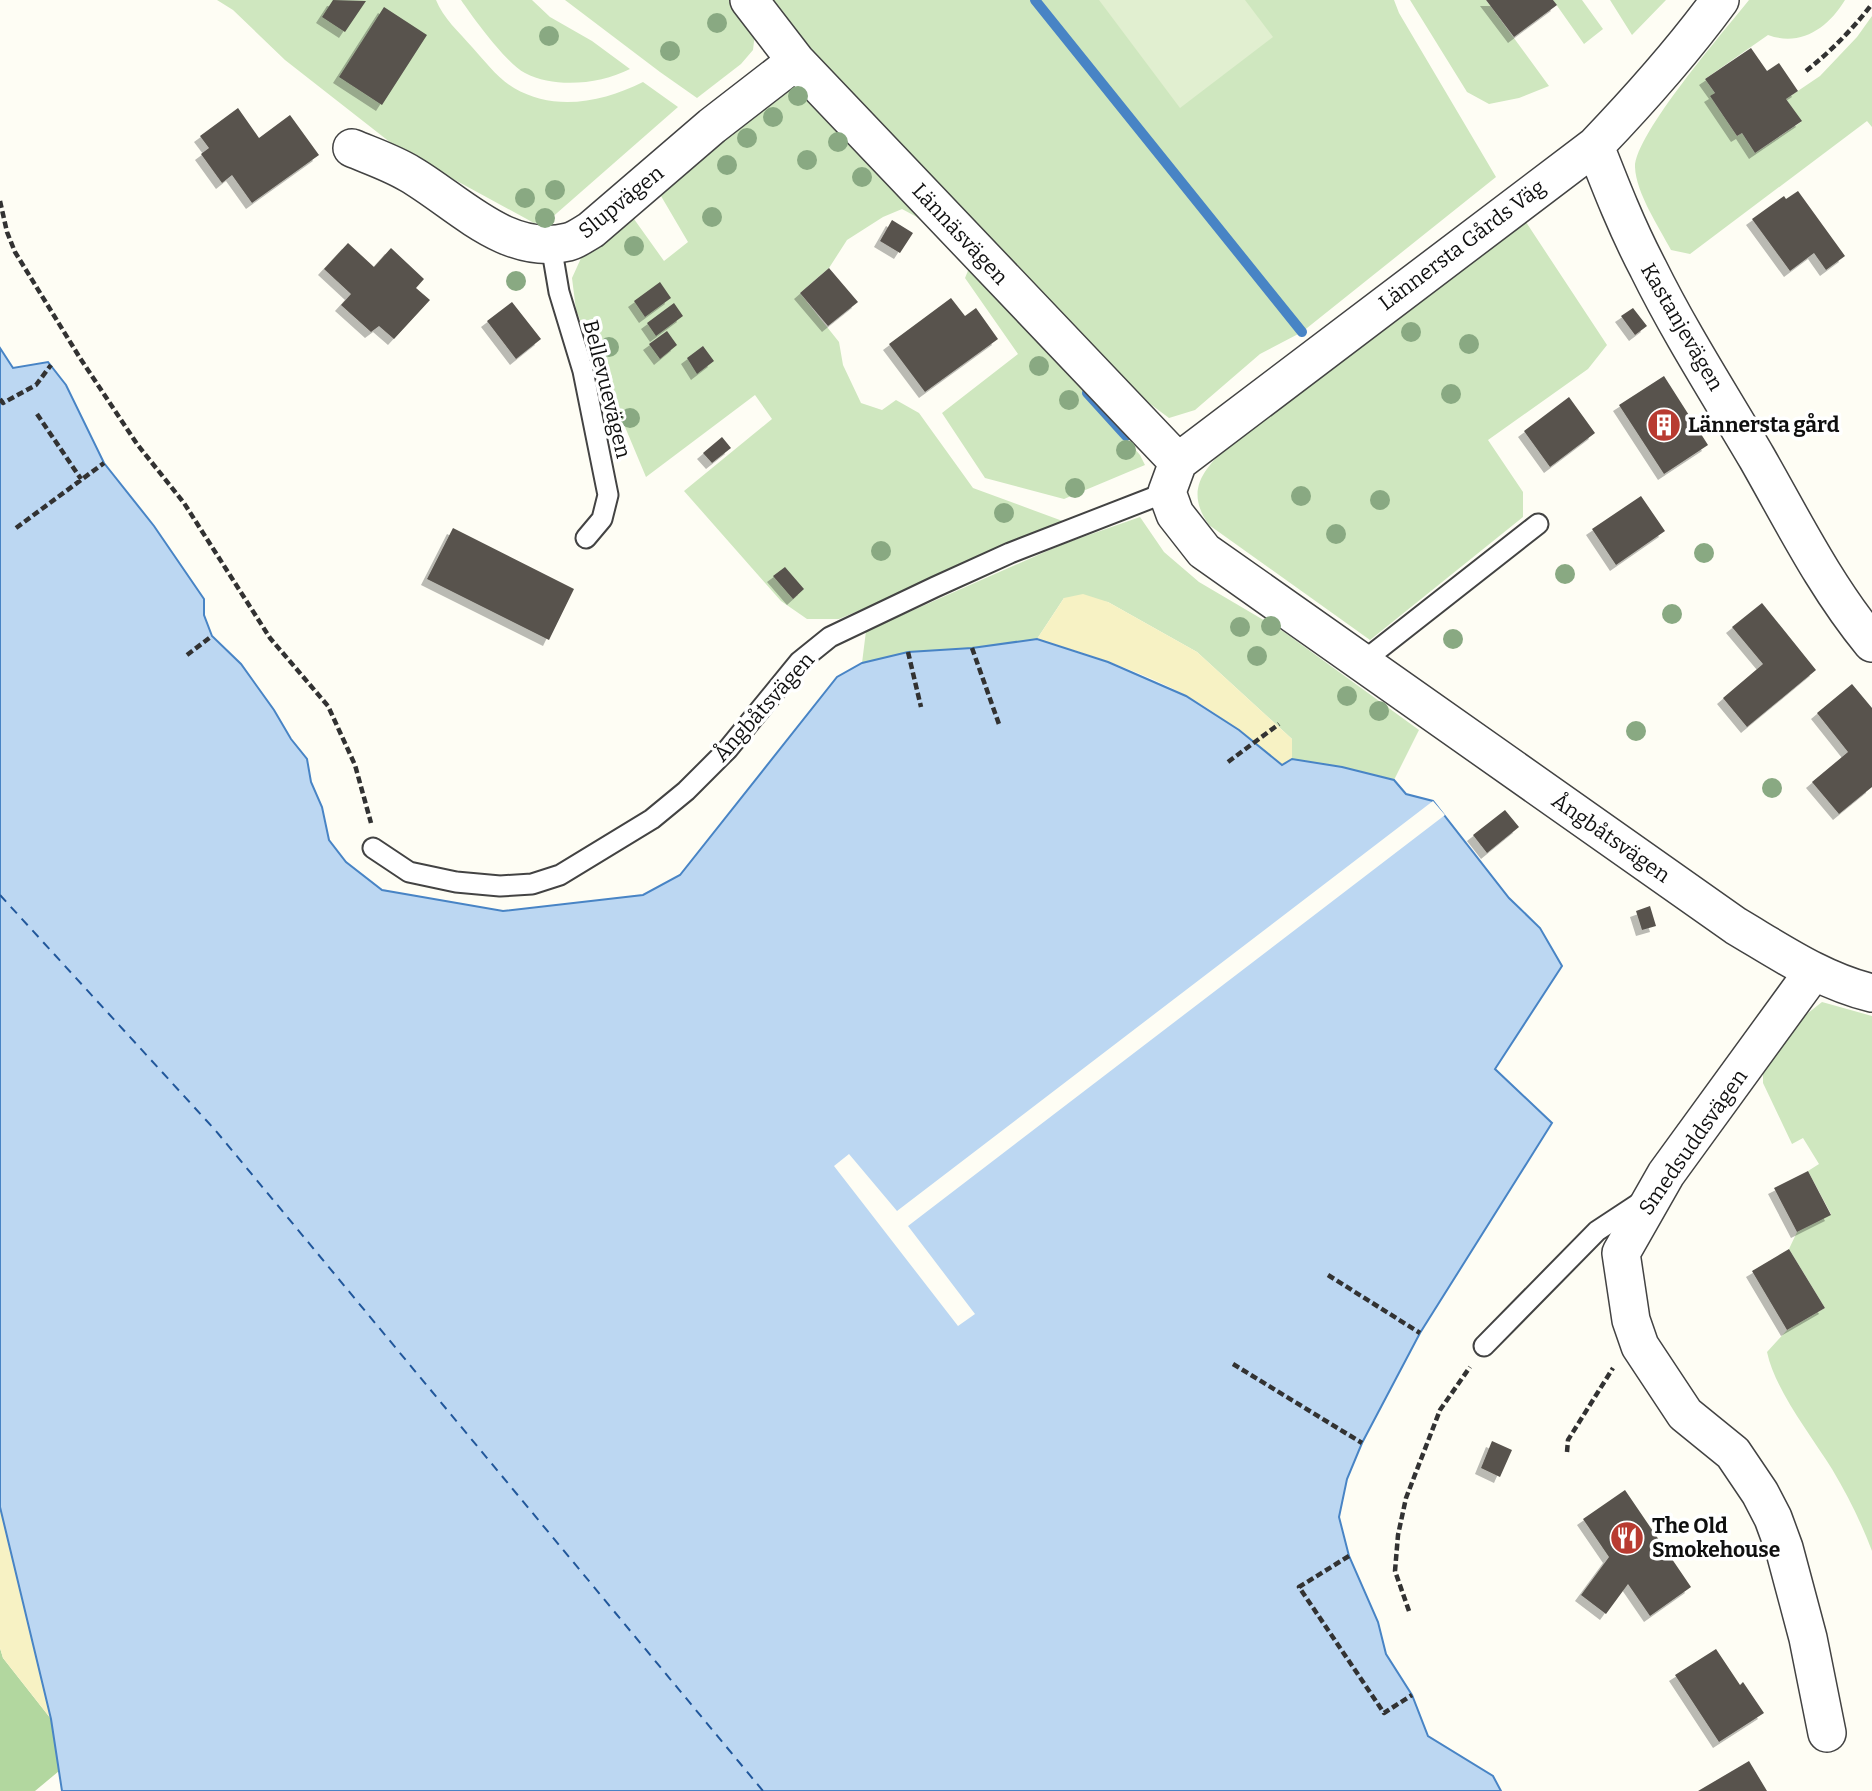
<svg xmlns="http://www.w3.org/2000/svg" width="1872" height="1791" font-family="Bitter,serif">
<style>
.green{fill:#cfe7bf}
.forest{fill:#b2d79f}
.sand{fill:#f7f2c4}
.pitch{fill:#e1efd0}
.water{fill:#bcd7f2;stroke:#4884c5;stroke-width:2}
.pier{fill:#fefdf4}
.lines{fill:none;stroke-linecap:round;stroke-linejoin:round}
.stream{stroke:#4884c5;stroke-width:10}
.ferry{stroke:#21579b;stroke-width:2;stroke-dasharray:9 7;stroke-linecap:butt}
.building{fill:#58534d;filter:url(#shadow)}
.lane-casing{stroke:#434343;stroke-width:23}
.street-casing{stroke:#434343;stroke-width:40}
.path{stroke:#323232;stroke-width:4.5;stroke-dasharray:7 3.5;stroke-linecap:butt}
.lane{stroke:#fff;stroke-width:19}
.street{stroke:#fff;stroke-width:37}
.tree{fill:#89a982}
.labels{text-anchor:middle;stroke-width:7;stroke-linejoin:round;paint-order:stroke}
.street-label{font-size:21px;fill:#101010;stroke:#fff}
.poi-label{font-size:21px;font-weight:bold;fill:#101010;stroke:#fff;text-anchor:start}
</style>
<defs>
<filter id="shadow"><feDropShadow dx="-6" dy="6" stdDeviation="0" flood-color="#0004"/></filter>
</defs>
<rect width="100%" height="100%" fill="#fefdf4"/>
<!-- green -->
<path class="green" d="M217,0H436C443,18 459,32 472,47C484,60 498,79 514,88C555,112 603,102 643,82L678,107L549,220L534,223L400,150L285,60L233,10Z
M461,0H532L550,17L592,41L630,69C600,84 556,89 525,73C506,63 474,19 461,0Z
M565,0H736L755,33L753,50L741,64L697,98L660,72Z
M769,0H1394L1399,13L1496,177L1302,332L1260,354L1195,410L1169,418L1121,382L829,70Z
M1410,0H1486L1549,86L1519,98L1489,104L1467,92Z
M1553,0H1582L1603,29L1584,44Z
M1610,0H1666L1632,35Z
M1749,0H1845C1828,28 1801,47 1768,35L1705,79L1715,93L1711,97L1737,136L1742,133L1755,153L1801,122L1786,99L1820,76L1857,37L1872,16V127L1867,121L1690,254L1671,250C1659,227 1636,193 1635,167C1635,134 1725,30 1749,0Z
M800,86L928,223L902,209L883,217L847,240L829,268L800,293L839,342L843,365L861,403L882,410L896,400L919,413L973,488L1068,523L839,619H807L781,601L684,491L772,419L755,395L646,477L576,310L572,278L582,256L629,212L664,261L688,242L661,196L672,175L777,87Z
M1520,213L1607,345L1588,369L1488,440L1523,492V517L1370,640L1209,525C1184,490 1204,469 1230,444Z
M972,261L1140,455L1145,465L1064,499L985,478L942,413L1018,354L965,278Z
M1140,517L1164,552L1199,582L1284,632L1419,730L1394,780L1342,767L1292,759V739L1197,652L1108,602L1064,598L1037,639L972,648L908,652L862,663L866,631L1063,544Z
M1822,1002L1872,1016V1551C1861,1522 1848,1496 1832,1469C1811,1435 1775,1390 1767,1352L1787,1330L1825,1308L1789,1249L1797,1232L1831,1214L1808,1171L1819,1164L1803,1138L1792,1144L1763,1083V1070L1803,1017Z"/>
<!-- forest -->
<path class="forest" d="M0,1648L3,1658L51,1719L59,1771L35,1791H0Z"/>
<!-- sand -->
<path class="sand" d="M1083,594L1108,602L1197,652L1292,739V759L1282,766C1252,741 1221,715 1187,696C1141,671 1088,654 1037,639L1064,598Z
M0,1507L51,1719L3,1658L0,1648Z"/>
<!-- pitch -->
<path class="pitch" d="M1099,0H1245L1273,37L1180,108Z"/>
<!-- water -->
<path class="water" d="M0,348L13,368L48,362L66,385L104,463L154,526L204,599V615L212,636L241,664L274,710L291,739L307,759L311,782L322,807L329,840L346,862L382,890L503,911L643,895L680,875L837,677L862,663L908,652L972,648L1037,639L1108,662L1186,696L1239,730L1282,765L1292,759L1342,767L1394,780L1406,794L1433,801L1509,898L1540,928L1562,966L1495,1069L1552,1123L1420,1333L1362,1443L1347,1479L1339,1517L1349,1556L1378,1622L1386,1654L1412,1695L1428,1736L1493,1776L1501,1791H62L51,1719L0,1507Z"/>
<!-- pier -->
<path class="pier" d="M1433,801L1445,815L908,1226L975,1314L958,1326L834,1166L849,1154L897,1211Z"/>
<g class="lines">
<!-- stream -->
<path class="stream" d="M1035,0L1302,332
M1087,393L1126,436"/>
<!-- ferry -->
<path class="ferry" d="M0,895L216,1131L763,1791"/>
</g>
<!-- building -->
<path class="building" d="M333,0L366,1L345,32L322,17Z
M1486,0H1553L1557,5L1514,37Z
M384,7L427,35L382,105L339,77Z
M1751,48L1767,71L1779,63L1798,91L1786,99L1802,121L1755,153L1742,133L1737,136L1710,96L1715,93L1705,79Z
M238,108L259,138L290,115L319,155L252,203L232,175L222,183L201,154L209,148L200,136Z
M1798,191L1845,256L1826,270L1814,253L1790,271L1752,219L1784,196L1786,199Z
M892,220L913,233L900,253L880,241Z
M348,243L374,267L391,248L424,279L416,288L430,300L394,339L379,326L371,332L341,305L351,294L324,269Z
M829,268L858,302L828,326L800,293Z
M660,282L671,298L645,317L634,301Z
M951,298L965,316L976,308L998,339L925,392L889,344Z
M512,302L541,339L516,359L487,321Z
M674,303L683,316L656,336L647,323Z
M1633,308L1647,326L1635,335L1621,316Z
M667,331L677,345L660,359L649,344Z
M703,346L714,361L697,374L687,358Z
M1664,376L1708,445L1664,474L1619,405Z
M1569,397L1595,433L1550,467L1524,431Z
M722,437L731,448L712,463L703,453Z
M1641,496L1665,531L1616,565L1592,529Z
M453,528L574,589L549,640L427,579Z
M785,567L804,589L793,599L773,576Z
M1762,603L1816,670L1747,727L1723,698L1763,664L1732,627Z
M1852,684L1872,708V787L1839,814L1812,782L1848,752L1817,713Z
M1505,810L1519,827L1487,853L1473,835Z
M1650,906L1656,926L1642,930L1636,911Z
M1808,1171L1831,1215L1797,1232L1774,1188Z
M1789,1249L1825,1308L1787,1330L1752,1271Z
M1492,1441L1512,1450L1500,1477L1481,1468Z
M1625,1490L1691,1587L1650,1616L1628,1584L1606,1614L1581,1595L1609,1557L1583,1519Z
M1716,1649L1740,1685L1743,1682L1764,1713L1719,1742L1675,1675Z
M1749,1761L1767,1791H1698Z"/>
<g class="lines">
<!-- lane casing -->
<g class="lane-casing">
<path id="lane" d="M551,245L559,292L583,371L608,495L602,519L586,538
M1361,663L1538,524
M373,848L409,872L456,882L500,886L532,884L560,875L652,819L686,791L728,749L799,662L830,637L935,587L1010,553L1167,492
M1484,1346L1597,1231L1641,1202"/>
</g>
<!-- street casing -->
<g class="street-casing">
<path id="street" d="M749,0L796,61L1178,462
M1595,146C1611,187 1627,228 1648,268C1680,333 1720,395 1757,458C1793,521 1825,586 1872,643
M352,148C371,156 392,163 410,174C458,202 507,257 568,242C576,240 584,234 591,230L712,126L796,61
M1178,462L1167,492L1175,514L1204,551L1736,926C1780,952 1822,981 1872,993
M1178,462L1595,146C1640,99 1682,52 1720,0
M1813,972L1666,1174L1621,1253L1631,1320L1640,1346L1685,1414L1733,1453L1760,1493L1773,1518L1784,1548L1808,1638L1827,1733"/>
</g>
<!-- path -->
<path class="path" d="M1806,71C1831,51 1852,30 1872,4
M0,201L7,232L15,252L80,358L137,444L184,503L270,638L328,706L355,765L371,823
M0,399L3,403L36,385L51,365
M37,414L81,479
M16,528L104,463
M972,648L1000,727
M908,652L921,707
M187,655L212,636
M1228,762L1279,724
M1328,1275L1420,1333
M1233,1364L1362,1443
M1567,1452L1568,1440L1613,1368
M1349,1556L1299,1587L1384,1713L1412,1695
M1409,1611L1395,1571L1398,1535L1406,1498L1440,1410L1470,1367"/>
<!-- lane -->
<use href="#lane" class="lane"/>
<!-- street -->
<use href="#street" class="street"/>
</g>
<!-- trees -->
<g class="tree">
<circle cx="717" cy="23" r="10"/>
<circle cx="549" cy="36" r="10"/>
<circle cx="670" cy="51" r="10"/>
<circle cx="798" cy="96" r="10"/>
<circle cx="773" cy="117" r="10"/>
<circle cx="747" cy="138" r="10"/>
<circle cx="838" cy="142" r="10"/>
<circle cx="807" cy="160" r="10"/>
<circle cx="727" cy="165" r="10"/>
<circle cx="862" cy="177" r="10"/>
<circle cx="555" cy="190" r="10"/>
<circle cx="525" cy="198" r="10"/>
<circle cx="712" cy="217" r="10"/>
<circle cx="545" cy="218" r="10"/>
<circle cx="634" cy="246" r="10"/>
<circle cx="516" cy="281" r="10"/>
<circle cx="1411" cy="332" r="10"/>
<circle cx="1469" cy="344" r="10"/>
<circle cx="609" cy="347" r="10"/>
<circle cx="1039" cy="366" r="10"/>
<circle cx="1451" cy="394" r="10"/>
<circle cx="1069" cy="400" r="10"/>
<circle cx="630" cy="418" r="10"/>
<circle cx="1126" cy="450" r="10"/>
<circle cx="1075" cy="488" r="10"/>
<circle cx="1301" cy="496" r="10"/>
<circle cx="1380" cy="500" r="10"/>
<circle cx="1004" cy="513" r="10"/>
<circle cx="1336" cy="534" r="10"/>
<circle cx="881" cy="551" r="10"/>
<circle cx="1704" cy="553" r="10"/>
<circle cx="1565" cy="574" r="10"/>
<circle cx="1672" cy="614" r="10"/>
<circle cx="1271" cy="626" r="10"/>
<circle cx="1240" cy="627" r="10"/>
<circle cx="1453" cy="639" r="10"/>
<circle cx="1257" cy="656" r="10"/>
<circle cx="1347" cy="696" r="10"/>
<circle cx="1379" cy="711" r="10"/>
<circle cx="1636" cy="731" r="10"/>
<circle cx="1772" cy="788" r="10"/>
</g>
<!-- icons -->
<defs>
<g id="building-disc" transform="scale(1.75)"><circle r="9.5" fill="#b83b31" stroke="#fff"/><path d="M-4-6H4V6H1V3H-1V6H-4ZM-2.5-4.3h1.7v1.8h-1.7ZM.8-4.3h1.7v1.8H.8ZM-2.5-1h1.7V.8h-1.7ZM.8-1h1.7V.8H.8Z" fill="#fff"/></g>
<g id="restaurant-disc" transform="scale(1.75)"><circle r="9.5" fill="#b83b31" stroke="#fff"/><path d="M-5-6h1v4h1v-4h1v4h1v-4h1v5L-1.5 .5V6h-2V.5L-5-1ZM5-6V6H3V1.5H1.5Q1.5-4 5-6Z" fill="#fff"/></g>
</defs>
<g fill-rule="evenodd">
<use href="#building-disc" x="1664" y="425"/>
<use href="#restaurant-disc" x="1627" y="1538"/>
</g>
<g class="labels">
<!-- street labels -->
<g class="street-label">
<text transform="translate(621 202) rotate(-39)" y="7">Slupvägen</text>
<text transform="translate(960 234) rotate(47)" y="7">Lännäsvägen</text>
<text transform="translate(1462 245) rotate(-37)" y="7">Lännersta Gårds Väg</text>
<text transform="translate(1682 327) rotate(60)" y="7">Kastanjevägen</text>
<text transform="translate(607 389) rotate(76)" y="7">Bellevuevägen</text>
<text transform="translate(764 707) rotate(-48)" y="7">Ångbåtsvägen</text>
<text transform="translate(1611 838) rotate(35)" y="7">Ångbåtsvägen</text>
<text transform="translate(1693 1142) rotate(-55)" y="7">Smedsuddsvägen</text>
</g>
<!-- poi labels -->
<g class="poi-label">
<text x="1688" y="432">Lännersta gård</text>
<text x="1652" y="1533">The Old<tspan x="1652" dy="24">Smokehouse</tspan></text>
</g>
</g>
</svg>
